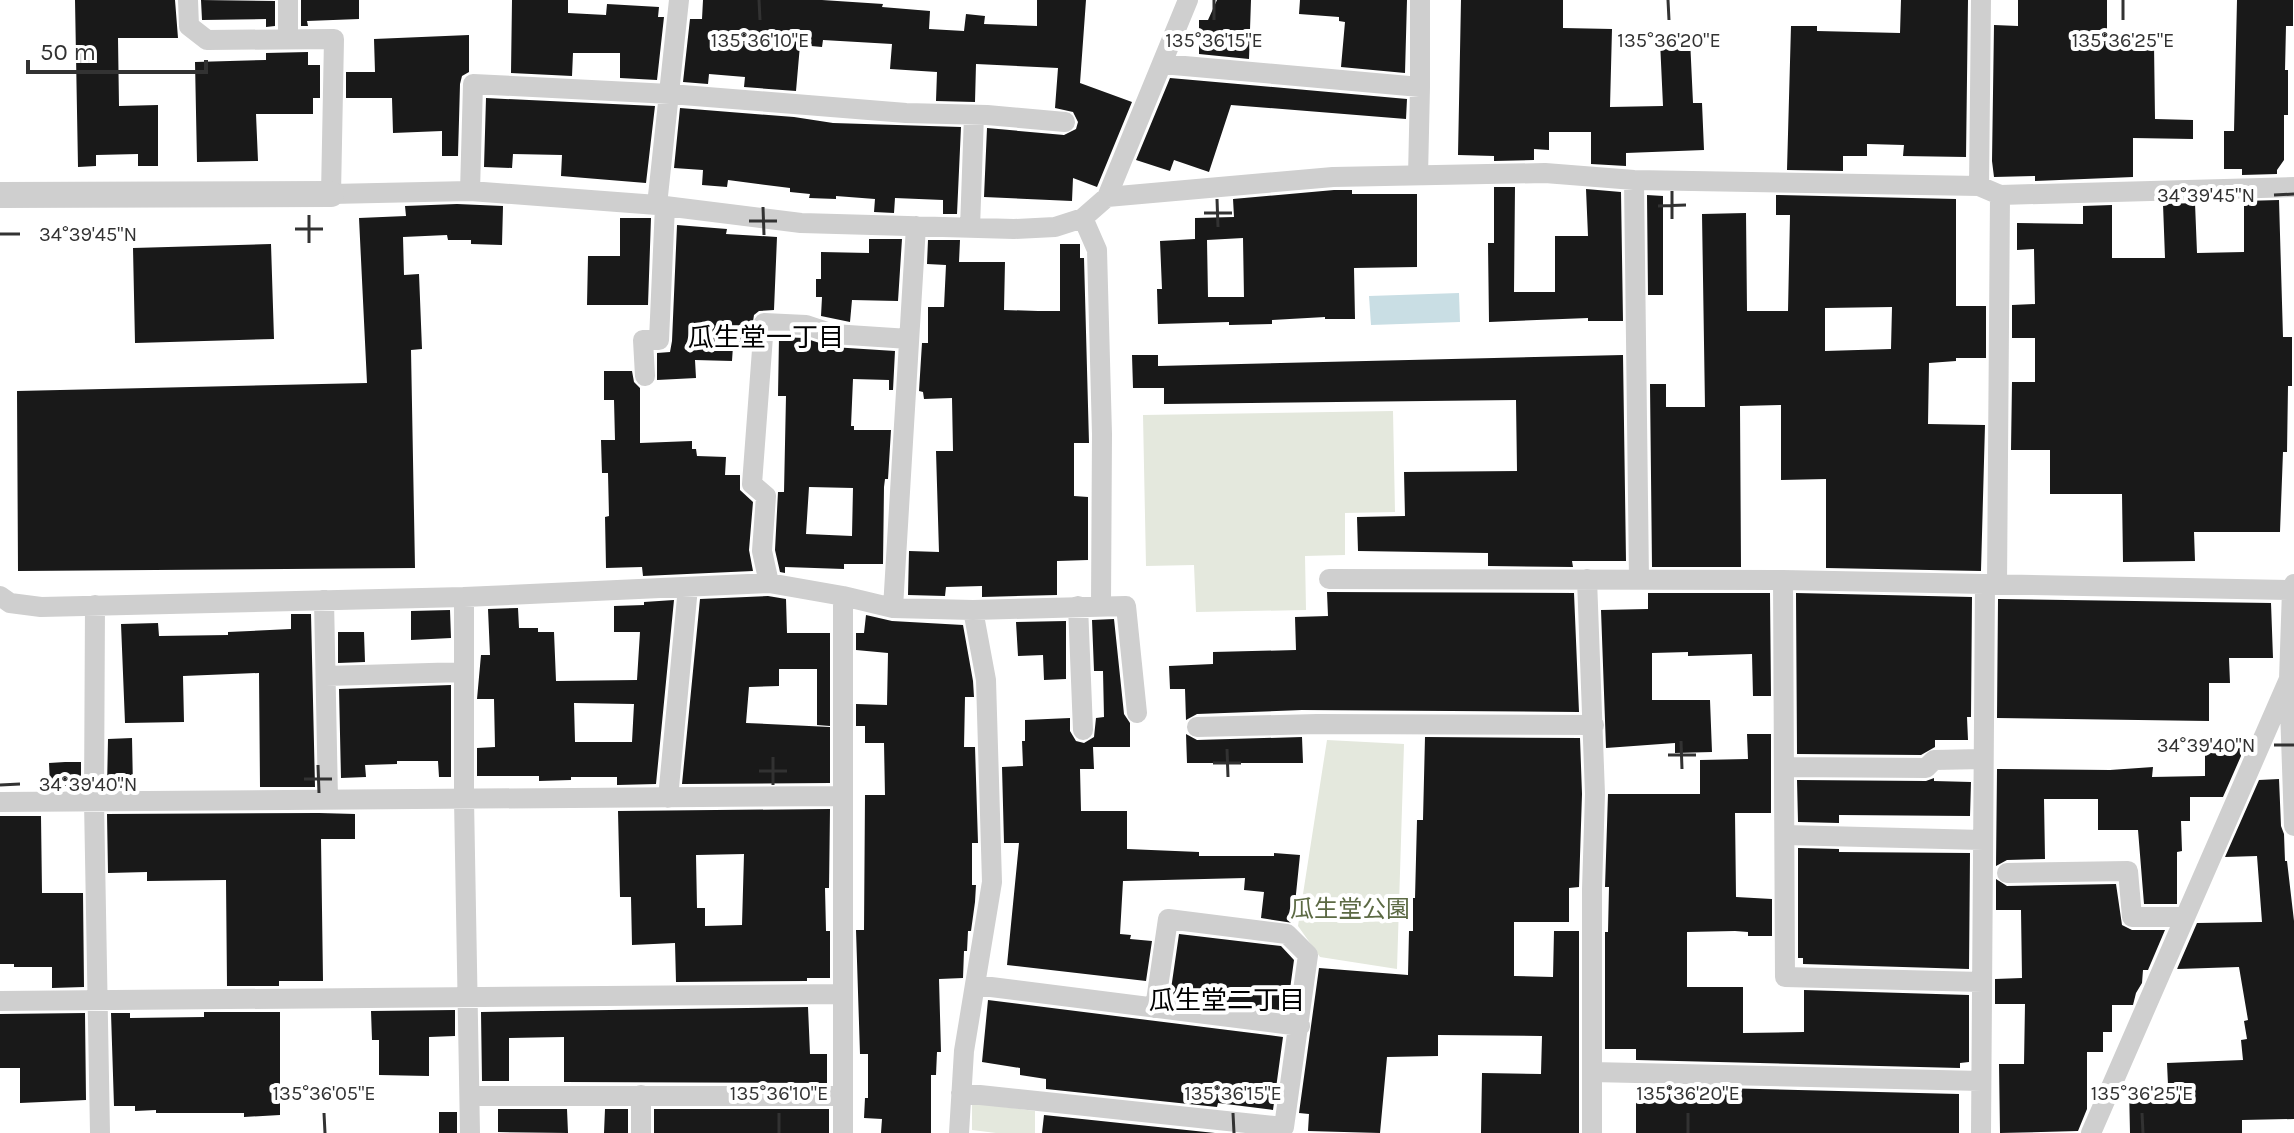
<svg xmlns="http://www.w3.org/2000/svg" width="2294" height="1133" font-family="Karla,'Noto Sans JP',sans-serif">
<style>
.green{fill:#e4e8dd}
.water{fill:#c9dee4}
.building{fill:#191919;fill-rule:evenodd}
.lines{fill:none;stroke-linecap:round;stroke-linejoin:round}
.minor{stroke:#cfcfcf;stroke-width:20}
.tertiary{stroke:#cfcfcf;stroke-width:26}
.ticks{fill:none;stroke:#323232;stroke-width:3}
.labels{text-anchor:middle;stroke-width:8;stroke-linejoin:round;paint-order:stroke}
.park-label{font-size:24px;fill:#5c6a44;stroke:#fff}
.neighbourhood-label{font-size:26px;fill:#000;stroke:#fff}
.ticks-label{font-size:20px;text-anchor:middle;fill:#323232;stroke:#fff;stroke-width:8;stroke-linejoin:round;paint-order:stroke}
</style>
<rect width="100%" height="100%" fill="#fff"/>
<!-- green -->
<path class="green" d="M1393,411L1395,512L1345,513V555L1305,556L1306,610L1196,612L1194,565L1146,566L1143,415Z
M1327,740L1404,744L1397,969L1320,957L1298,926Z
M972,1103L1035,1111V1133H996L972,1130Z"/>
<!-- water -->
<path class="water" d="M1459,293L1460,322L1371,325L1369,296Z"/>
<!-- building -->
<path class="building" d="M75,0H175L178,38H118L119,106L158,105V166H138V154L96,155V166L78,167Z
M201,0L275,1V26L266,27V19L202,20Z
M301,0H359V19L307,21L308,26H301Z
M512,0H568V13L606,15L607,4L659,7L658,17H664L657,80L620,78V53H573L572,76L511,73Z
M703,0H822L883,4L882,7L930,11L929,29L964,31L966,14L985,16L984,24L1037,26V0H1086L1080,83L1132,102L1097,187L1073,178L1072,201L984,197L987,128L1064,135L1076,129L1078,122L1073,112L1055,108L1058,68L976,64L975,102L936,101L937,72L890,69L892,44L823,40L822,47L800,45L796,91L744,87L745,77L709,74L708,84L683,82L690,19H702Z
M1217,0H1251L1249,59L1199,54V20H1208Z
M1300,0H1407L1405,73L1341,67L1345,22L1339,21V17L1299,14Z
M1461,0H1563V28L1612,29L1610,107L1663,106L1660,41L1690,39L1693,103H1702L1704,150L1626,153V166L1591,164V132H1549V150L1534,149V160L1494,161V156L1458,155Z
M1901,0H1968L1966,157L1903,156L1904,145L1867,144V156H1843V171L1787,170L1791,26H1817V31L1900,33Z
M2018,0H2107V34H2123V43L2154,44L2155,119L2193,120V139L2133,138V177L2035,181V176L1994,177L1992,161L1994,25L2018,26Z
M2237,0H2293V26H2286L2285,70H2288V115H2284V160L2277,170V174L2242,175V169H2224V131H2234Z
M469,35V72L462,76L460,84L458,156H442V131L393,133L392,98H346V72H375L374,39Z
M308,52V65H320V98H313V114H256L258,161L197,162L195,62L266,60V53Z
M1170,78L1407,99L1406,119L1231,105L1209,172L1174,160L1170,171L1136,160Z
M486,98L655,106L646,183L561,176L562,155L513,154L512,168L484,167Z
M680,108L794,117L833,123L961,127L957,214H943V200L895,198L894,213L874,212L875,199L836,196V199L809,198L810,194L790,192V188L728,180L727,187L702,185L703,170L674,168Z
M1494,187H1515L1514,292H1555V236H1588L1586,189L1621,192L1623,321H1588V318L1489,322L1488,243H1494Z
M1334,190H1352V194H1417V267L1354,268L1355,319H1325V317L1272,320V324L1229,325V322L1158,324L1157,289H1162L1160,241L1195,239V218L1234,217L1233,199ZM1243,238L1244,297H1208L1207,240Z
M1647,195L1663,196V295H1648Z
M1776,195L1956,199V306H1986V358H1956V361L1929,363L1928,424L1985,425L1981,571L1826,568V479L1781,480V405L1740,406L1741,567H1652L1650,384H1666V407H1705L1702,214L1746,213L1747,311H1788L1790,215H1776ZM1892,307L1891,349L1825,351V308Z
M2279,200L2283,337H2292V386H2288L2287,452H2283L2280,532H2194L2195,561L2123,562L2122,494H2050V450H2011L2012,382H2035V338H2012V305L2035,304L2034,249L2017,250V223L2083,224V206L2112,205V258H2165L2163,204L2195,203L2197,253L2244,252V201Z
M457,204L503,206L502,245L471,244V240H448L447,235L403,237L404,275L419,274L422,349L411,350L415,568L18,571L17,391L367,383L359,218L406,216L405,206Z
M620,218H651L648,305H587L588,256H620Z
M677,225L727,229L726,234L777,237L774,310L759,311L754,315L749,347L733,346L732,361L695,360L696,378L657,380V353L670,352L672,341Z
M869,239H902L898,301L852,300L850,322L821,316L822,297H816V279H821V252L869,253Z
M928,240H960L959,262H1005L1004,310L1038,311H1060V244H1080V258H1084L1089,443H1074V496L1088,497V560L1057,561V595L982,597V586L946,587L945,596L908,595L909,551L939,552L936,451H953L952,398L924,399L923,392L919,391L922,343H928V307H944L946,265L927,264Z
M271,244L274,339L135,343L133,248Z
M779,337L804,338L832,347L895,351L893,390H889V380L853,379L851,426H854V430H891L888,479H885L884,487L883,564H844V569L785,567V573L780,572L775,550L778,492H784L786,396H778ZM809,487L853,488L852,536L806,534Z
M1132,355H1158V366L1623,355L1626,561H1572L1573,567L1488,566V553L1358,551L1357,517L1405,516L1404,472L1517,471L1516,400L1164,404V388H1133Z
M604,371H632L634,382L640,388V443L692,441V449H696L697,456L726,457L725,475H740V490L753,502L749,550L753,571L643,576L642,567L606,568L605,517L609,516L608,473H602L601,440H615L614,400H604Z
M1327,592L1574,593L1579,712L1302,710L1197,714L1186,720L1185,689H1170L1169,666L1213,664V652L1296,650L1295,617L1328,616Z
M1648,593H1770L1771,696H1753L1752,654L1688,656V652L1652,653V700H1710L1712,752L1675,753V743L1606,748L1601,610L1648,609Z
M1796,593L1972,597L1971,717H1967L1968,740H1935V747L1921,755L1797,754Z
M768,596L786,599L787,633H830V726L817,725V669H779V686L749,687L746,723L830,727V783L682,784L700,599Z
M1998,599L2271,603L2273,658H2229L2230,683H2209V721L1997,718Z
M674,600L656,784L617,785V777H571V780L539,781V776H477V748L495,747L494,699H477L481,655H490L488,609L518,608L519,628H538V632H554L556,681L637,680L640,632H614V606L644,605V602ZM574,703L634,704L632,742H575Z
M450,610L451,638L411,640V611Z
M291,614H311L315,787H260L259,673L183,676L184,722L125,723L121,624L158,623L159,636L228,635V632L291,629Z
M866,615L892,621L963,625L973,681L974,697H965L964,747H975L978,843H972V885H976L975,902L971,931H968L967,951H964L963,978L939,979L941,1052H937L936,1075H931V1133H881L882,1119L864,1118L865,1098H868V1054H860L856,930H864L865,795H885L884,743H865V726H856V704L887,705L888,653L856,650V633H864Z
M1114,619L1124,714L1130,723V747H1093L1094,769H1080L1081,811H1127V849L1199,852V856H1274V853L1300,855L1293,923L1261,918L1264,892L1244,890L1245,878L1123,881L1120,934L1131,935L1130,939L1152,941L1146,981L1007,965L1019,843H1004L1002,767L1023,766L1022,741H1025V720L1070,718V731L1076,741L1084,743L1094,737L1096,718L1104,717L1103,671H1094L1092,620Z
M1066,621V679L1044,680L1043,655L1018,656L1016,622Z
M338,632H364L365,662L338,663Z
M451,685V777H439L438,761H397V764L365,765L366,777L341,778L339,689Z
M1186,734L1197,740L1302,737L1303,763H1187Z
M1747,734H1771V813H1735L1736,897L1772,899V936H1748V932L1735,931L1687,932V987H1743V1033L1804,1032V990L1969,995V1062L1960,1063V1068L1636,1060V1049H1605V932H1608L1609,887H1605L1608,794H1700V760L1748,759Z
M1425,737L1580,738L1582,794L1579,887L1569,888V922H1514V976L1553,977L1554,931H1579V1133H1481L1482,1073L1541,1074L1542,1036L1438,1035V1056L1387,1057L1380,1133L1308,1131L1309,1114L1299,1113L1319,968L1408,975L1409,931H1413V898H1415L1417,820H1423Z
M132,738L133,788H107L108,739Z
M2241,748V756L2223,797H2190V821H2181L2182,851L2177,852V904H2144L2138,830H2098V799H2044L2045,859L2007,860L1996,866L1997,769L2110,770L2153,767L2152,777L2205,776V749Z
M65,762H81V786H50L49,763Z
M1934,778V781L1971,782L1970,816L1839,815V823L1798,822L1797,780L1926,781Z
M2279,779L2281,826L2284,834L2285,861H2287L2294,921V1119L2242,1120V1133H2130L2129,1086L2168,1085L2167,1063L2243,1060L2241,1040L2247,1039L2244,1021L2248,1020L2239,967L2177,969L2197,923L2262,922L2257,856L2225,857L2259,780Z
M830,809L829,888H825L826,931H830V978H807V981L676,982L675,943L632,945L631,897H620L618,811ZM744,854L742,925L705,926V908H697L696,855Z
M319,813L355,814V839H321L323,981H279V986H227L226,880L147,881V872L108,873L107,814Z
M0,816H41L42,893H83L84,987L52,988V967H14V964H0Z
M1798,848L1839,849V852L1970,853L1969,969L1803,964V958H1798Z
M1996,879L2007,886L2116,884L2122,925L2132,930H2165L2148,970H2143L2142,983L2136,993L2133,1005H2112V1032H2103V1052H2087V1109L2078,1131L2000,1133L1999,1064H2024L2025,1004H1995V979L2022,978L2021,910H1996Z
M1179,934L1281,946L1294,960L1287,1011L1170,996Z
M988,1000L1283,1037L1273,1110L1218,1103L1217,1107L1046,1089V1079L1020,1075V1068L982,1062Z
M808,1007L810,1054H827V1083L564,1082V1037L509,1038V1081H482L481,1012Z
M455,1010V1036L429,1037V1076L379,1075V1040H372L371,1011Z
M204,1012H280V1115L244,1117V1113H156V1110L135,1111V1106H114L111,1013H130V1018L204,1017Z
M85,1013L86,1100L20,1103V1068H0V1014Z
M1636,1086L1959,1094V1133H1636Z
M498,1109H567L568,1133L498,1132Z
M605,1109H628V1133H604Z
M654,1109H829V1133H654Z
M439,1112H457V1133H439Z
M1044,1115L1215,1133H1042Z"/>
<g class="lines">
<!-- minor -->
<path class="minor" d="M188,0L189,26L207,40L334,39L331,194L470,191L657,205L801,223L1014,229L1055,227L1083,218L1107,197L1188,0
M288,0V39
M1162,64L1420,87L1418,176
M1420,87V0
M1634,180L1639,579
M1979,186L1981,0
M470,191L473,84L670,94L906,113L987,115L1065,122
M1107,197L1333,177L1545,173L1634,180L1979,186L2000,195L2294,187
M657,205L679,0
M1083,218L1097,250L1102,434L1101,605
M970,228L974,115
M645,376L643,340H659L665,206
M1329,579L1783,580L2292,590
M1587,579L1595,794L1592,889V1133
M1783,580L1785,977L1982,982
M769,583L762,551L766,496L752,484L764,323L806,325L833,334L909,339
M2294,584L2292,590L2289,679L2294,826
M1997,585L2000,195
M0,596L10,603L41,607L464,597
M843,596V1133
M324,600L328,799
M95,605L94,801L100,1133
M1078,606L1083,730
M893,608L916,226
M326,676L464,672
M1197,727L1317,724L1594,725
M1784,767L1926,768L1934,760L1983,759
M668,798L688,587
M0,802L842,796
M1785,835L1983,840
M2007,873L2128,871L2132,917H2185
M975,985L1300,1026
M0,1001L841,994
M1592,1072L1981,1081
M961,1093L1284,1127L1308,955L1287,934L1168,919L1155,1008
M641,1095V1133
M470,1096H842
M470,1133L464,799V597L769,583L843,596L893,608L973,610L1126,606L1137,713
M959,1133L964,1051L992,882L986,680L973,610
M1981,1133L1985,584
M2091,1133L2289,679"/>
<!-- tertiary -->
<path class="tertiary" d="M0,195L331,194"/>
</g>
<!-- ticks -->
<path class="ticks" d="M759,0L760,20M1214,0V20M1668,0L1669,20M2123,0V20M1672,191V219M2274,195L2294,194M1217,199L1218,227M1658,206L1686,205M763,207L764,235M1204,213H1232M309,215V243M749,221H777M295,229H323M0,234H20M1681,741L1682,769M2274,745H2294M1227,749L1228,777M1668,755H1696M773,757V785M1213,763H1241M318,765L319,793M759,771H787M304,779H332M0,785L20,784M324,1113L325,1133M779,1113V1133M1233,1113L1234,1133M1688,1113V1133M2142,1113L2143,1133"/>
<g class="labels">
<!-- park labels -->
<g class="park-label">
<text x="1350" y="917">瓜生堂公園</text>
</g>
<!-- neighbourhood labels -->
<g class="neighbourhood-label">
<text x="766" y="346">瓜生堂一丁目</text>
<text x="1227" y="1009">瓜生堂二丁目</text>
</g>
</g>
<g class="ticks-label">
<text x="760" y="47">135°36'10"E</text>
<text x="1214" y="47">135°36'15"E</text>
<text x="1669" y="47">135°36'20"E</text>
<text x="2123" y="47">135°36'25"E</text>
<text x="2206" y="202">34°39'45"N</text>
<text x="88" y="241">34°39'45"N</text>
<text x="2206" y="752">34°39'40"N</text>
<text x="88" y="791">34°39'40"N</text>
<text x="324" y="1100">135°36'05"E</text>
<text x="779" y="1100">135°36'10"E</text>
<text x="1233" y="1100">135°36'15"E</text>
<text x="1688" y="1100">135°36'20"E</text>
<text x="2142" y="1100">135°36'25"E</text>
</g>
<!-- scale -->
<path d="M28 60v12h178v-12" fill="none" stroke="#323232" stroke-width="4"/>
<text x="40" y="60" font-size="24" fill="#323232" stroke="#ffffff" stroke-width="6" paint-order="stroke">50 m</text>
</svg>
